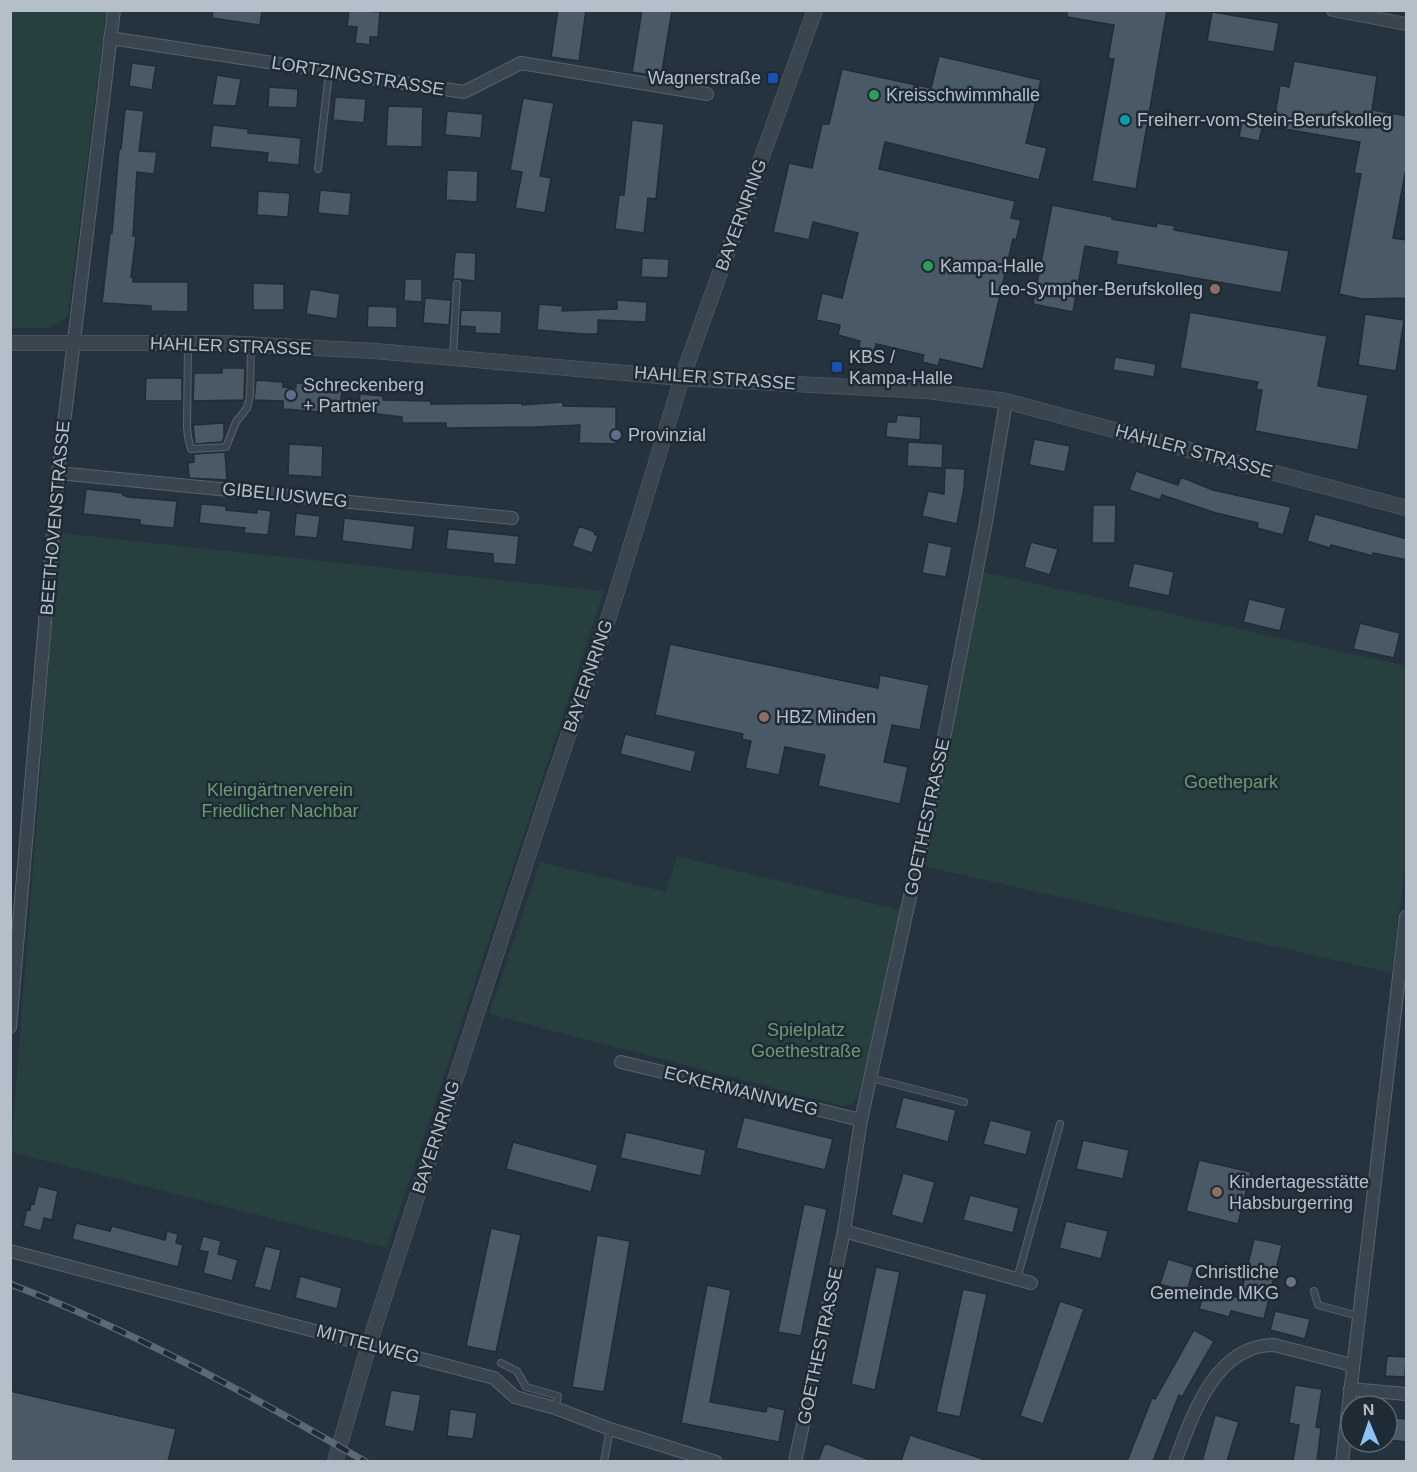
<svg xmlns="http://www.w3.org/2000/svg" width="1417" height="1472" font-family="Helvetica,sans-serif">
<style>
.green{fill:#27403f}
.building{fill:#495965;stroke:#202c36;stroke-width:1.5}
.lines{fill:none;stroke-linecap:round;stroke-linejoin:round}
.service-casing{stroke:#57626c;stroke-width:8}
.minor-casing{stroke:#57626c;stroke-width:14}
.tertiary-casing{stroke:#57626c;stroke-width:16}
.service{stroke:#39454f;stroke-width:6}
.minor{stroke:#39454f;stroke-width:12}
.tertiary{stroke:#39454f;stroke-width:15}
.rail-casing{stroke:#5b6975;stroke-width:7}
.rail{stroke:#1e2a34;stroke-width:4.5;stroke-dasharray:14;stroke-linecap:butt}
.transit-dot{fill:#1a4fb4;stroke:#1e2a34;stroke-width:2}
.leisure-dot{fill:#2e9e5b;stroke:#1e2a34;stroke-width:2}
.culture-dot{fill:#0f9aa8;stroke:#1e2a34;stroke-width:2}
.education-dot{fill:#8d6e63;stroke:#1e2a34;stroke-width:2}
.service-dot{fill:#5c6f8a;stroke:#1e2a34;stroke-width:2}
.worship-dot{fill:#6b7280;stroke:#1e2a34;stroke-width:2}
.labels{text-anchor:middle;stroke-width:5;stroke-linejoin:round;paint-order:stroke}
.street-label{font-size:18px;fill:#b5bfc9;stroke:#1e2a34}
.poi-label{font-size:18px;fill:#b5bfc9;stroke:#1e2a34;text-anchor:start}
.park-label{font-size:18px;fill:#6c9a71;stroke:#1e2a34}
</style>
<rect width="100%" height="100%" fill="#25333f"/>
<!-- green -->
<path class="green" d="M10,11H106L68,316L48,328H11Z
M59,533L604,591L387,1248L11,1152Z
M983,572L1406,666V860L1391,973L924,866Z
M677,856L903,911L858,1096L852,1104L843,1106L489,1014L540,862L666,892Z"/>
<!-- building -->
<path class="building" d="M213,10H262L260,25L212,18Z
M349,10L380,12L378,37H370V45L355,43L357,27L347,26Z
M558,10H586L579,61L551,57Z
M642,10H672L661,77L632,72Z
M1067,10H1167L1136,189L1092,181L1114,59L1108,58L1114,25L1067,17Z
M1212,12L1279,23L1274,52L1207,41Z
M939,56L1041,80L1026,143L1047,148L1039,180L885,142L879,169L1015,201L1011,218L1021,220L1016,240L1013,239L983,369L940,359L938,366L922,362L924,355L876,344L874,351L859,348L860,341L838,335L840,325L816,320L822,293L842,298L858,233L813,222L809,240L773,232L789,163L812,168L822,124H829L842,69L931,88Z
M1294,61L1377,76L1372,110L1407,116V163L1393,238L1407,240V298L1362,299L1339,294L1361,174L1354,173L1360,142L1273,127L1280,85L1289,87Z
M132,63L156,66L152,90L129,86Z
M217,75L241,79L236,106L212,105Z
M269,87L298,89L297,108L268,107Z
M335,97L366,99L364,123L333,120Z
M523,98L554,103L540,176L551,178L545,213L515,208L522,172L510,170Z
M388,106L423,107L422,147L386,146Z
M125,109L144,111L139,151L157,152L154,174L137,172L133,236H136L131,277H133V282H188V312L151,311V306L102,303L110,233H112L119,149H121Z
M447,111L483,114L481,138L445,135Z
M1243,116L1264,121L1259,141L1239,137Z
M632,120L664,124L656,199L648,198L644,233L615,229L619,195H624Z
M213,125L248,129V133L301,138L299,165L267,162L268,153L210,147Z
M447,170L478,171L477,202L446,200Z
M320,190L351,193L349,216L318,213Z
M258,191L290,193L288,217L257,215Z
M1052,205L1112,217V219L1156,227L1157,223L1175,226L1174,230L1289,251L1281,293L1116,264L1118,252L1085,246L1073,312L1033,304Z
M455,252L476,253L475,281L457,279L453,280Z
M642,258L669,259L668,278L641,277Z
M405,279H422V302L404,301Z
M253,283L284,284V310H253Z
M310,289L340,294L337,319L306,314Z
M425,298L451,300L449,325L423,323Z
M617,300L647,302L646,322L598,320V334H583L537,330L539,304L563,306L562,311L617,309Z
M368,306L397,307V328L367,327Z
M461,310L502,311L501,334L475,333V327L460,326Z
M1190,312L1327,336L1318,386L1368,395L1358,450L1255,431L1262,390L1256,389L1258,382L1180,368Z
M1365,314L1404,320L1396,371L1358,365Z
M1115,357L1156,364L1154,377L1113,370Z
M222,368H245L244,400L193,401L194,373H222Z
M146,378H182V401H145Z
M256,380L283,382V387L296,388V383L342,387L341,401L322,400L321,412L283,409V401L254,400Z
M360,394L383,396V400L431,401V404L522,403V405L563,402V406L616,407V444L579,443L580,425L536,427L446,428V423H402V417L358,412Z
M897,415L921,417L920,440L886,437L887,422H896Z
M224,423V437L222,442L195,444L193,425Z
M1034,439L1070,446L1065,472L1029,465Z
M908,442L943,444L942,468L907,466Z
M289,444L323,446L322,477L288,475Z
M225,452L227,480L189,478L188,463L194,462V454Z
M945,468L965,469L964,488L957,524L922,516L928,491L944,494Z
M1136,471L1178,485L1181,477L1213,490L1291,507L1283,535L1257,528L1258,523L1216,513L1162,495L1160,500L1129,490Z
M86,489L123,493V495L128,497L177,501L174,528L140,525V520L83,514Z
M201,504L226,506V510L257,513V509L271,511L268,535L244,533L245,528L199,523Z
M1093,505H1116L1115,543H1092Z
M296,513L320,516L317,538L294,536Z
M1315,514L1407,539V560L1373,553V556L1331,545L1330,548L1307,541Z
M344,518L415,526L412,550L342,541Z
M579,526L595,532L594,534L598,536L592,553L572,546Z
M448,529L519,536L516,565L493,563V554L446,549Z
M928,542L952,547L946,577L922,573Z
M1031,542L1058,549L1050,575L1024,567Z
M1134,563L1174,572L1169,596L1128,587Z
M1249,599L1286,608L1280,631L1243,622Z
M1360,623L1400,633L1394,658L1353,649Z
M670,644L878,688L880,675L929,685L920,730L892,725L884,762L908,767L900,804L818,786L825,755L785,747L779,775L745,768L751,741L742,739L743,734L655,715Z
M625,734L696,751L691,772L620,754Z
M903,1097L956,1110L948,1142L895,1128Z
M744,1117L833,1139L825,1170L736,1148Z
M990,1120L1032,1131L1026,1155L983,1144Z
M626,1132L706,1150L701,1176L620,1158Z
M1083,1140L1129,1150L1123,1179L1076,1169Z
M513,1142L598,1165L591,1192L506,1169Z
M1199,1160L1251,1172L1238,1224L1186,1211Z
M903,1173L935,1182L923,1224L891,1215Z
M38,1186L58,1191L52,1220L44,1218L41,1231L23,1226L27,1209L30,1210L31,1203L34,1204Z
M970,1195L1019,1208L1013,1233L963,1220Z
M804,1204L827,1209L801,1336L778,1332Z
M1066,1221L1108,1231L1101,1259L1059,1248Z
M76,1223L110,1231L112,1226L165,1240L167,1231L178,1234L176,1243L183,1245L178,1267L72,1239Z
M491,1228L521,1235L496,1352L466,1346Z
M597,1235L630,1241L604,1392L572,1387Z
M203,1236L221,1241L218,1254L238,1260L232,1281L203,1273L208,1252L199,1250Z
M1254,1239L1282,1245L1264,1319L1231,1311L1229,1317L1199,1309L1205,1288L1240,1298Z
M265,1246L281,1250L271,1291L254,1287Z
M1168,1259L1194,1267L1187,1292L1160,1284Z
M876,1267L900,1272L875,1390L851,1384Z
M300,1276L342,1288L337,1309L295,1298Z
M707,1285L731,1290L710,1402L766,1412L767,1406L785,1410L779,1442L681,1423Z
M963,1289L987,1294L960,1417L936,1412Z
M1060,1301L1084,1309L1043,1424L1020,1416Z
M1275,1311L1310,1319L1305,1339L1270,1330Z
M1194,1330L1214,1341L1182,1397L1179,1395L1153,1461H1127L1152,1398L1155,1399Z
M1387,1356L1406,1357L1405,1377L1385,1376Z
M1295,1385L1322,1389L1316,1427L1321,1428L1317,1461H1293L1299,1425L1289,1423Z
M391,1390L421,1395L414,1432L384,1426Z
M10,1391L176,1429L168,1461H10Z
M450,1409L477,1413L473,1439L447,1436Z
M1215,1415L1239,1422L1227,1461H1202Z
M1387,1417L1407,1419V1442L1387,1440Z
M910,1435L983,1459L982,1461H901Z
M825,1443L870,1460V1461H818Z"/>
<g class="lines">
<!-- service casing -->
<g class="service-casing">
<path id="service" d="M318,169L329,72
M188,344L187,427L188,437L191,449L226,447L236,422L247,408L250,396L251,345
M453,357L457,284
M871,1078L964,1102
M1017,1279L1060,1124
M1314,1291L1318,1305L1358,1316
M501,1363L517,1371L526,1387L558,1396L555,1408
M604,1462L610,1429"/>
</g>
<!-- minor casing -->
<g class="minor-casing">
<path id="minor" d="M1333,10L1406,24
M110,38L464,92L521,63L707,94
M58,473L512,518
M10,1027L58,473L114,10
M621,1062L861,1120
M844,1231L1031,1283
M10,1251L494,1378L515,1397L555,1408L610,1429L716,1462
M1350,1389L1406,1394
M795,1462L844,1231L861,1120L938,769L985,528L1006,401
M1175,1462C1192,1416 1215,1345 1274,1345L1352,1365
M1342,1462L1406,917"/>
</g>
<!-- tertiary casing -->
<g class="tertiary-casing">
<path id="tertiary" d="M10,343H221L375,351L682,378L928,391L1006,401L1406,508
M335,1462L369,1344L545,804L612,607L682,378L815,10"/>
</g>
<!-- service -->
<use href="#service" class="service"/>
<!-- minor -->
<use href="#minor" class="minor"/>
<!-- tertiary -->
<use href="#tertiary" class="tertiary"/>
<!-- rail casing -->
<g class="rail-casing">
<path id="rail" d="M10,1284C133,1331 253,1396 366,1462"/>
</g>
<!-- rail -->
<use href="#rail" class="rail"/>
</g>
<!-- markers -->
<g class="transit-dot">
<rect x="767" y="72" width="12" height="12" rx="3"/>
<rect x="831" y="361" width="12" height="12" rx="3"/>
</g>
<g class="leisure-dot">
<circle cx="874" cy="95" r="6"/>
<circle cx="928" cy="266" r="6"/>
</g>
<circle class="culture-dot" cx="1125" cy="120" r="6"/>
<g class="education-dot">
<circle cx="1215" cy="289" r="6"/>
<circle cx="764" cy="717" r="6"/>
<circle cx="1217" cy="1192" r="6"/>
</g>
<g class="service-dot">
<circle cx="291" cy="395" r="6"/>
<circle cx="616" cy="435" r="6"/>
</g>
<circle class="worship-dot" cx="1291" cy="1282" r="6"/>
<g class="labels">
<!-- street labels -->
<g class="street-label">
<text transform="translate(358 76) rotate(9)" y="6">LORTZINGSTRASSE</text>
<text transform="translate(741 215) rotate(-70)" y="6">BAYERNRING</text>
<text transform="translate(231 346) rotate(2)" y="6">HAHLER STRASSE</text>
<text transform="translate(715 378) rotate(4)" y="6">HAHLER STRASSE</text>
<text transform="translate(1194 451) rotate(15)" y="6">HAHLER STRASSE</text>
<text transform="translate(285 495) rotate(6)" y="6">GIBELIUSWEG</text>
<text transform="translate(55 518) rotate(-85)" y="6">BEETHOVENSTRASSE</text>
<text transform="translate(588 676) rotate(-71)" y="6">BAYERNRING</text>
<text transform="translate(927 817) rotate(-78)" y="6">GOETHESTRASSE</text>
<text transform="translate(741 1091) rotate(14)" y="6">ECKERMANNWEG</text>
<text transform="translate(436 1137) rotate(-72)" y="6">BAYERNRING</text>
<text transform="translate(368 1344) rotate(15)" y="6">MITTELWEG</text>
<text transform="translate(820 1346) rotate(-78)" y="6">GOETHESTRASSE</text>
</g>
<!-- poi labels -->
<g class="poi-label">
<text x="761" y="84" text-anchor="end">Wagnerstraße</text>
<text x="886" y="101">Kreisschwimmhalle</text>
<text x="1137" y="126">Freiherr-vom-Stein-Berufskolleg</text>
<text x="940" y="272">Kampa-Halle</text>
<text x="1203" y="295" text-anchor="end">Leo-Sympher-Berufskolleg</text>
<text x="849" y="363">KBS /<tspan x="849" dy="21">Kampa-Halle</tspan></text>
<text x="303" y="391">Schreckenberg<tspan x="303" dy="21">+ Partner</tspan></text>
<text x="628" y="441">Provinzial</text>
<text x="776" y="723">HBZ Minden</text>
<text x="1229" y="1188">Kindertagesstätte<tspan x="1229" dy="21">Habsburgerring</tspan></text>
<text x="1279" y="1278" text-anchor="end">Christliche<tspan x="1279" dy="21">Gemeinde MKG</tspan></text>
</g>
<!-- park labels -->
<g class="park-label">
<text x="1231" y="788">Goethepark</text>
<text x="280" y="796">Kleingärtnerverein<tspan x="280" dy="21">Friedlicher Nachbar</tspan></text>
<text x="806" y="1036">Spielplatz<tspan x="806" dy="21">Goethestraße</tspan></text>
</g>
</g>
<!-- border -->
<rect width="1417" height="1472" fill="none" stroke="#b5bfc9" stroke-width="24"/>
<!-- north arrow -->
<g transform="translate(1369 1424) rotate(358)"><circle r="28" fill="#1e2a34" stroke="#5a6670" stroke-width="1.5"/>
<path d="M0-4.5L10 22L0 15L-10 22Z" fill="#8cc3f7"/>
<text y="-9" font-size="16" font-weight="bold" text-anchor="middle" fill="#b5bfc9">N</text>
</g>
</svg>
